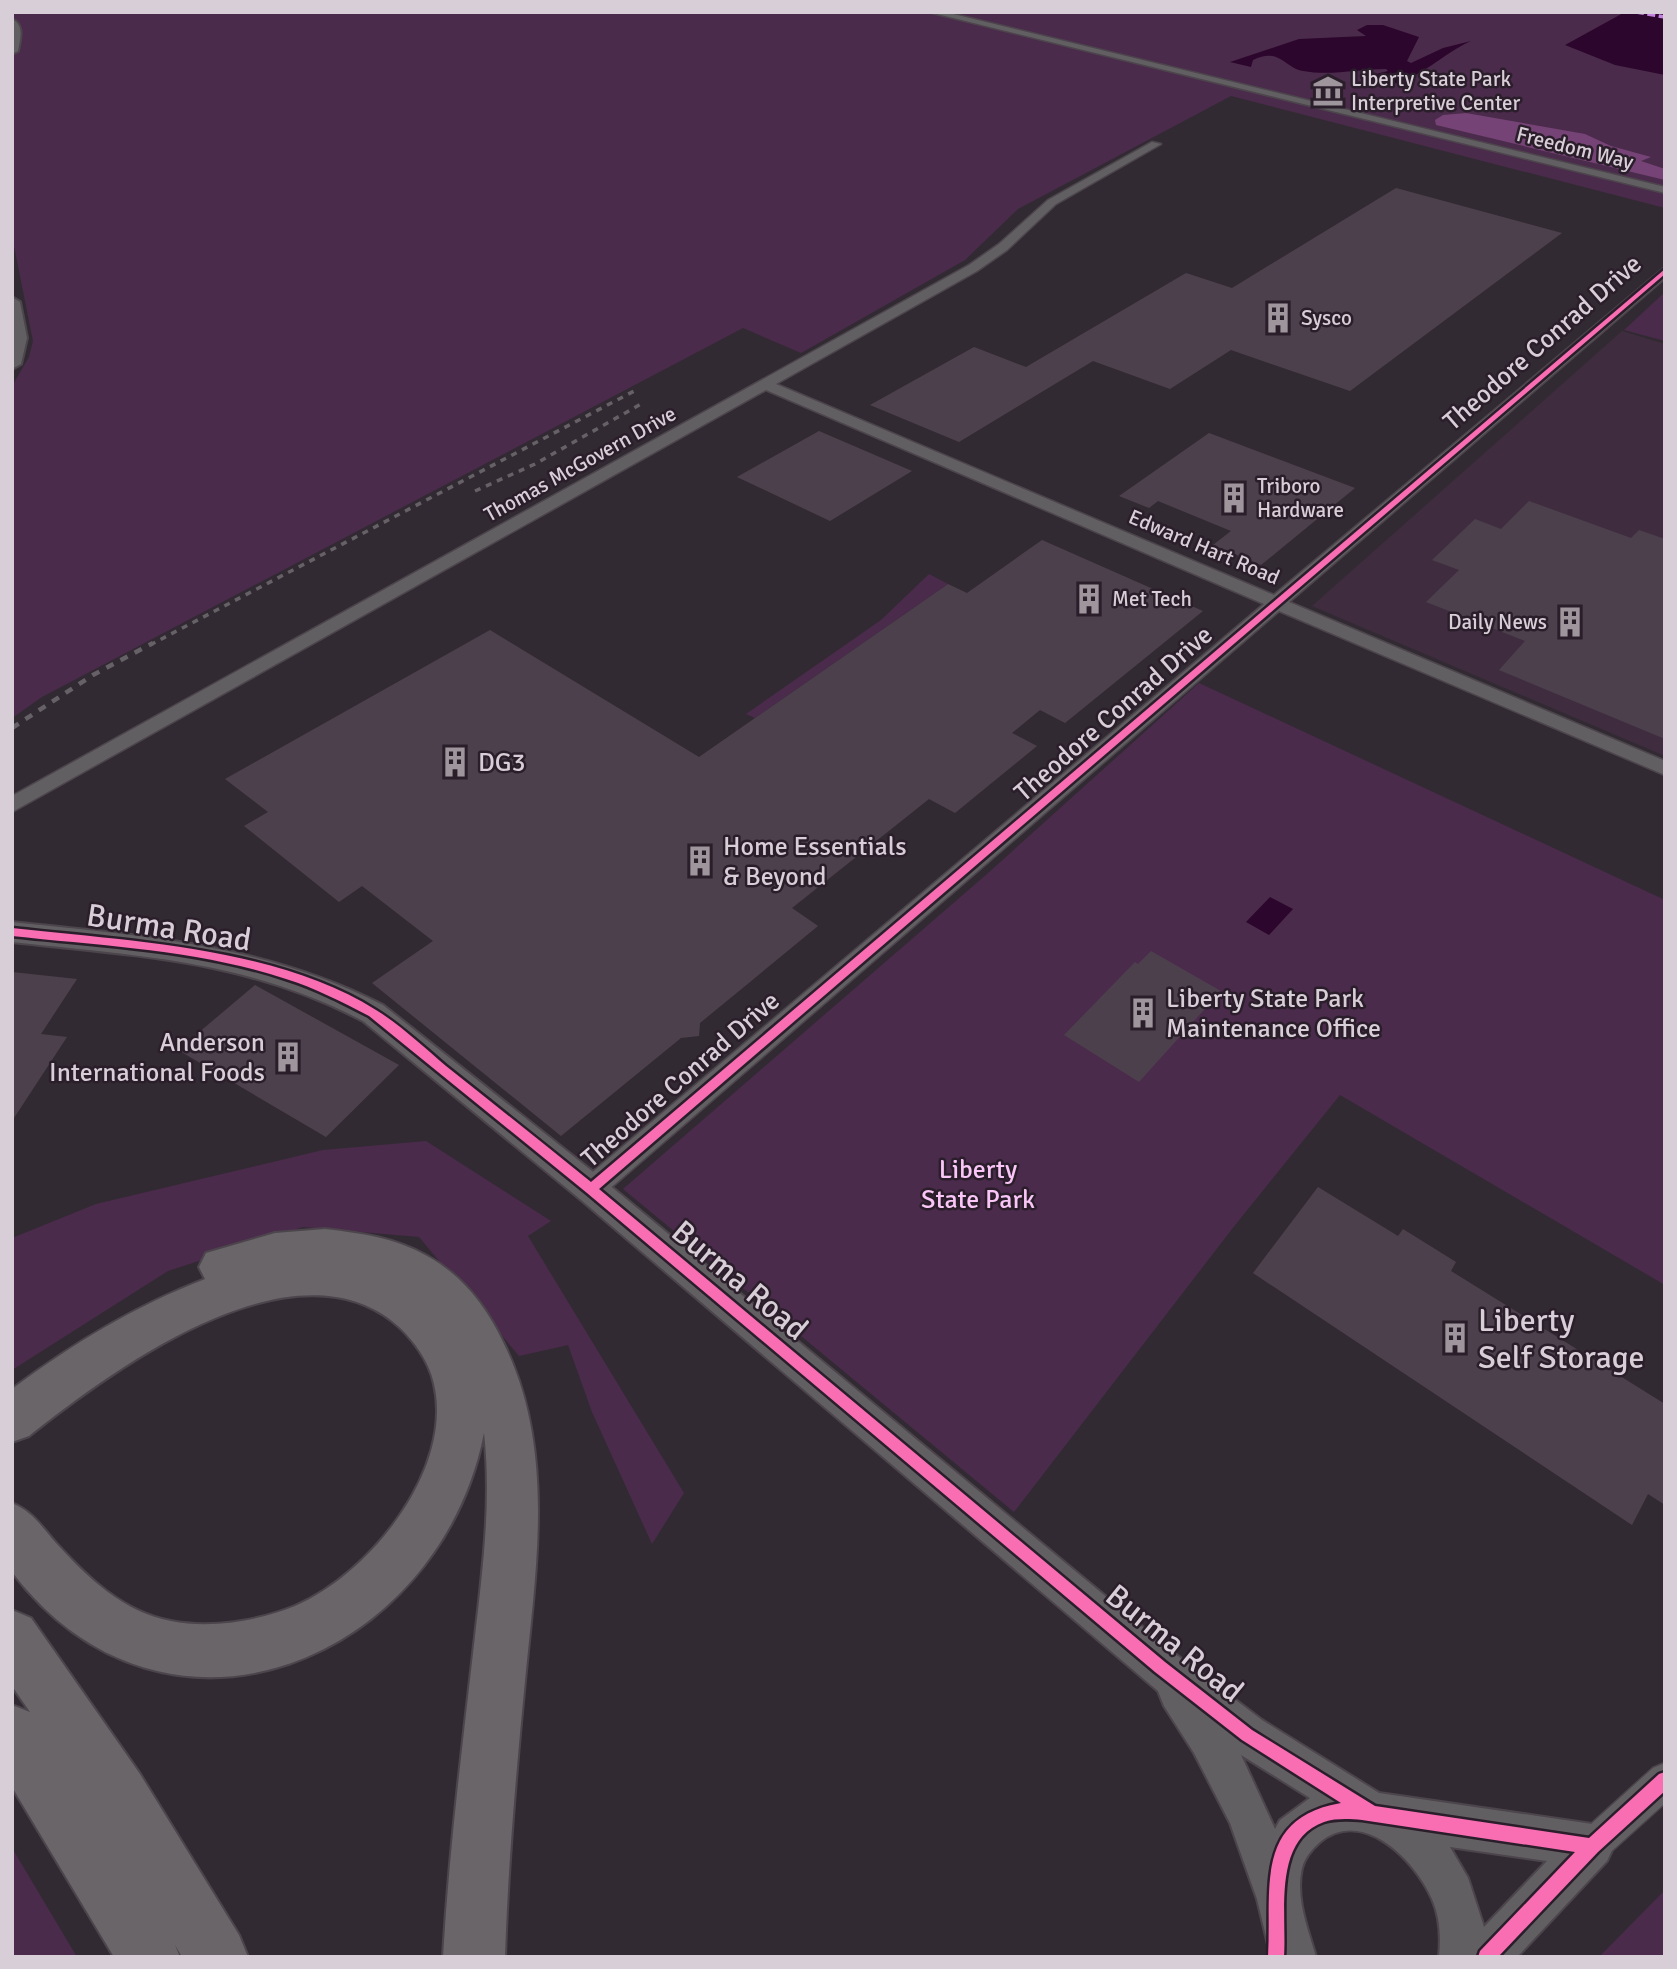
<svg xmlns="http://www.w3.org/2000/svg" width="1677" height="1969" font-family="Signika,sans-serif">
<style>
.built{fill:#3f2d3f}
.green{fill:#4b2b4b}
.forest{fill:#764376}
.water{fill:#2c062d}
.building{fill:#4d404d}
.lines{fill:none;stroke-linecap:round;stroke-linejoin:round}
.minor-casing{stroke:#4c454c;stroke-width:3}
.tertiary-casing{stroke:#4c454c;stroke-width:4}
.motorway-casing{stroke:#4c454c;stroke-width:4}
.minor{fill:#625f62;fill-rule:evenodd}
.tertiary{fill:#625f62;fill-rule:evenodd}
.motorway{fill:#696569;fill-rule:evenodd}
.rail-far1{stroke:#666166;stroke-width:3.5;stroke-dasharray:6 6;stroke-linecap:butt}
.rail{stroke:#666166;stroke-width:4.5;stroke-dasharray:8 8;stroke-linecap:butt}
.quiet{stroke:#c483df;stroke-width:3.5;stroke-dasharray:8 3.5;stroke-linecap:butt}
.cycleway-casing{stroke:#2b1e2b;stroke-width:5}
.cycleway{fill:#f96db3;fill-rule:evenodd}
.labels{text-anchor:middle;stroke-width:5;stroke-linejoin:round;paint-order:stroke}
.far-poi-label{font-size:21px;fill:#d8ced7;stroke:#2b1e2b;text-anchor:start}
.far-street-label{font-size:21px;fill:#d8ced7;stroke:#2b1e2b}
.street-label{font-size:26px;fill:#d8ced7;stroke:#2b1e2b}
.poi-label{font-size:26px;fill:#d8ced7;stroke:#2b1e2b;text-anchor:start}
.park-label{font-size:26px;fill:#f9c6f7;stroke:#2b1e2b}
.near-street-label{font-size:32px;fill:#d8ced7;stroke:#2b1e2b}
.near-poi-label{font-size:32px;fill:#d8ced7;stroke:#2b1e2b;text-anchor:start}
</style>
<rect width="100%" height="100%" fill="#322a32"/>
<!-- built -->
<path class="built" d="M1622,331L1665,344V756L1312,606Z"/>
<!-- green -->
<path class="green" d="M12,12H1625L1620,16L1665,69V208L1231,96L1018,209L965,260L801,353L743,328L42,697L12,718V386L29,357L33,341L12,236Z
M1665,292V341L1624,330Z
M929,574L948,584L755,718L746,714L881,620Z
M1199,683L1665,900V1285L1340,1095L1232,1229L1014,1512L623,1189L987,874Z
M426,1141L551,1221L528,1236L684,1493L652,1544L592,1412L568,1345L519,1356L419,1237L303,1227L168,1271L12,1370V1238L96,1204L323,1150Z
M12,1848L77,1957H12Z
M1665,1890V1957H1599Z"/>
<!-- forest -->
<path class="forest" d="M1466,113L1585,134L1611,146L1651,157L1641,161L1665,169V180L1436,125L1435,120L1443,115Z"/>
<!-- water -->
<path class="water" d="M1625,12H1665V75L1615,65L1565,45Z
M1367,25H1383L1419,37L1407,61L1411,63L1443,48L1471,41C1439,54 1398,103 1360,78L1388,71L1386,69C1358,69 1331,76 1303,71C1284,68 1280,47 1253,60L1251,67L1230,62L1299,39L1366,36L1357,30Z
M1270,897L1293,909L1269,935L1246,922Z"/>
<!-- building -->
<path class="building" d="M1396,188L1562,233L1350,391L1231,350L1170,389L1093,361L959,442L870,405L974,347L1026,367L1186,273L1232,288Z
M819,431L912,471L830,521L737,477Z
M1209,433L1355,488L1261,565L1213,545L1231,531L1158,501L1149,508L1119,496Z
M1529,501L1631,538L1639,530L1665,539V739L1499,670L1525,641L1426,602L1459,570L1432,560L1475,519L1501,529Z
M1042,540L1203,611L1065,723L1040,710L1012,733L1037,746L955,813L929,799L792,908L818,926L700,1023L699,1036L681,1038L561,1136L372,983L433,941L362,886L339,902L244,826L268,812L225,779L490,630L699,757L948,584L967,593Z
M1151,951L1221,991L1139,1082L1064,1035L1135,962L1138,964Z
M12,972L77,979L41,1034L67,1037L12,1121Z
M255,985L399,1065L326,1137L178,1050Z
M1318,1187L1398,1236L1403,1229L1456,1262L1451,1271L1665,1404V1505L1648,1494L1632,1525L1253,1273Z"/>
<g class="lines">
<!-- minor casing -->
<g class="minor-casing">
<path id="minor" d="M929,12H945L1665,187V193Z
M1152,142L1161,144L1056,204L1007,250L977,271L776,384L1274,595L1665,267V278L1289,602L1665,761V775L1279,611L600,1197L591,1200L582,1197L578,1189L582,1181L1264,604L766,390L12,812V796L969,265L999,244L1048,200Z
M1665,1763V1803L1604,1858L1592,1864L1580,1858L1574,1846L1580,1834L1653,1768Z"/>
</g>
<!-- tertiary casing -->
<g class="tertiary-casing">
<path id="tertiary" d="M12,19C25,25 20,40 18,51L12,54Z
M12,297L20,302L27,338L21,364L12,369Z
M12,922C143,936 264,944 383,1005L602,1179L1174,1653L1262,1720L1379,1793L1592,1824L1607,1831L1614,1846L1607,1861L1517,1957H1439C1441,1937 1440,1917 1432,1899C1415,1860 1363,1807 1320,1842C1312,1849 1305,1857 1302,1868C1295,1898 1308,1929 1316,1957H1271L1257,1899L1230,1823L1194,1753L1164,1706L1158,1691L580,1199L363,1021C247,960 139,956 12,942ZM1241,1755L1310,1798L1280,1820L1275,1829ZM1450,1847L1547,1861L1484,1927L1468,1878Z"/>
</g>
<!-- motorway casing -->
<g class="motorway-casing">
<path id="motorway" d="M325,1229C360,1233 396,1238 427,1256C462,1275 486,1306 503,1342C556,1448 536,1567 525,1681C516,1773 508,1865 505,1957H443C449,1852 462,1749 474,1645C482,1574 492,1504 484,1433C439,1660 167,1775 12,1572V1503C33,1512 41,1526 56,1543C88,1578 123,1612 171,1621C211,1629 258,1621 295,1606C370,1574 454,1469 434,1384C429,1360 411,1336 392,1321C287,1240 111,1371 29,1436L12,1442V1389C72,1344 135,1306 205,1279L199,1267L206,1253L275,1233Z
M12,1610L31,1618L140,1774L239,1935L248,1957H182L175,1945L180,1957H114L12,1787V1705L30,1712L12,1686Z"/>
</g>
<!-- minor -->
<use href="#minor" class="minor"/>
<!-- tertiary -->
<use href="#tertiary" class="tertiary"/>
<!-- motorway -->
<use href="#motorway" class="motorway"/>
<!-- rail-far1 -->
<path class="rail-far1" d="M475,491L535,464L641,404
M150,645L638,389"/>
<!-- rail -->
<path class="rail" d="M12,728L93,675L153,643"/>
<!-- quiet -->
<path class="quiet" d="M1636,12L1665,17"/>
<!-- cycleway casing -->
<g class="cycleway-casing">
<path id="cycleway" d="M1665,269V274L599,1189L1165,1662L1252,1730L1375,1806L1589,1838L1659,1774L1665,1772V1791L1598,1852L1498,1957H1478L1480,1951L1575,1852L1362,1820C1350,1819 1336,1818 1324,1822C1272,1840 1287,1915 1284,1957H1268C1272,1890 1253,1818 1341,1803L1242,1740L1155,1672L587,1193L369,1016C342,1002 315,988 286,979C199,950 103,946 12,936V928C128,941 276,947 376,1010C399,1024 425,1048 446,1066C495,1105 543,1143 591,1182Z"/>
</g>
<!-- cycleway -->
<use href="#cycleway" class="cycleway"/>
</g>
<!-- icons -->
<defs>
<g id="museum-bare" transform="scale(2.415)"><path d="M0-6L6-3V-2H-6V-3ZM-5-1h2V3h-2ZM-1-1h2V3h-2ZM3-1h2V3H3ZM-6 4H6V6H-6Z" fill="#9e959d" stroke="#2b1e2b" stroke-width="2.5" paint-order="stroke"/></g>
<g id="building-bare" transform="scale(2.415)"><path d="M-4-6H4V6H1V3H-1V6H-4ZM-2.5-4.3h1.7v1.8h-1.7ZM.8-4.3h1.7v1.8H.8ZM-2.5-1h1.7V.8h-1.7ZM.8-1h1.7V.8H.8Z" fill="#9e959d" stroke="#2b1e2b" stroke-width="2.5" paint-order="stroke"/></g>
</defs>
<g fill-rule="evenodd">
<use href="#museum-bare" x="1328" y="91"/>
<use href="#building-bare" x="1278" y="318"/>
<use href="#building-bare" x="1234" y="498"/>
<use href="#building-bare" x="1089" y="599"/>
<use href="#building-bare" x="1570" y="622"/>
<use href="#building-bare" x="455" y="762"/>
<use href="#building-bare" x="700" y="861"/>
<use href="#building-bare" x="1143" y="1013"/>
<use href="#building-bare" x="288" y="1057"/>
<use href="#building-bare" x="1455" y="1338"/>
</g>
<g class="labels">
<!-- far-poi labels -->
<g class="far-poi-label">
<text x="1351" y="86">Liberty State Park<tspan x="1351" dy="24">Interpretive Center</tspan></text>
<text x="1301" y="325">Sysco</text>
<text x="1257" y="493">Triboro<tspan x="1257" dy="24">Hardware</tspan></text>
<text x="1112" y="606">Met Tech</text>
<text x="1547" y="629" text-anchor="end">Daily News</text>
</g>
<!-- far-street labels -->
<g class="far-street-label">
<text transform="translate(1575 148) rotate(14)" y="7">Freedom Way</text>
<text transform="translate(580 464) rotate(-29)" y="7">Thomas McGovern Drive</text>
<text transform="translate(1204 547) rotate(23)" y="7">Edward Hart Road</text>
</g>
<!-- street labels -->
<g class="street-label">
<text transform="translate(1542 342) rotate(-41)" y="9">Theodore Conrad Drive</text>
<text transform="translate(1113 713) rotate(-41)" y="9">Theodore Conrad Drive</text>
<text transform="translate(680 1079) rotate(-41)" y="9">Theodore Conrad Drive</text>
</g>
<!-- poi labels -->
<g class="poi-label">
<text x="478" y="771">DG3</text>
<text x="723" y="855">Home Essentials<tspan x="723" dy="30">&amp; Beyond</tspan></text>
<text x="1166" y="1007">Liberty State Park<tspan x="1166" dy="30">Maintenance Office</tspan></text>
<text x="265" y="1051" text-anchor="end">Anderson<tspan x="265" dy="30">International Foods</tspan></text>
</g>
<!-- park labels -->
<g class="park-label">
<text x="978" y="1178">Liberty<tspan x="978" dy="30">State Park</tspan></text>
</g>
<!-- near-street labels -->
<g class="near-street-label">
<text transform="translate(169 927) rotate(9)" y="11">Burma Road</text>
<text transform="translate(740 1280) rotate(40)" y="11">Burma Road</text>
<text transform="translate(1175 1643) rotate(39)" y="11">Burma Road</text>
</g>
<!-- near-poi labels -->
<g class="near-poi-label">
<text x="1478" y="1331">Liberty<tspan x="1478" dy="37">Self Storage</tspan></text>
</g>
</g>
<!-- border -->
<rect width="1677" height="1969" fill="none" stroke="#d8ced7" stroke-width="28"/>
</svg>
